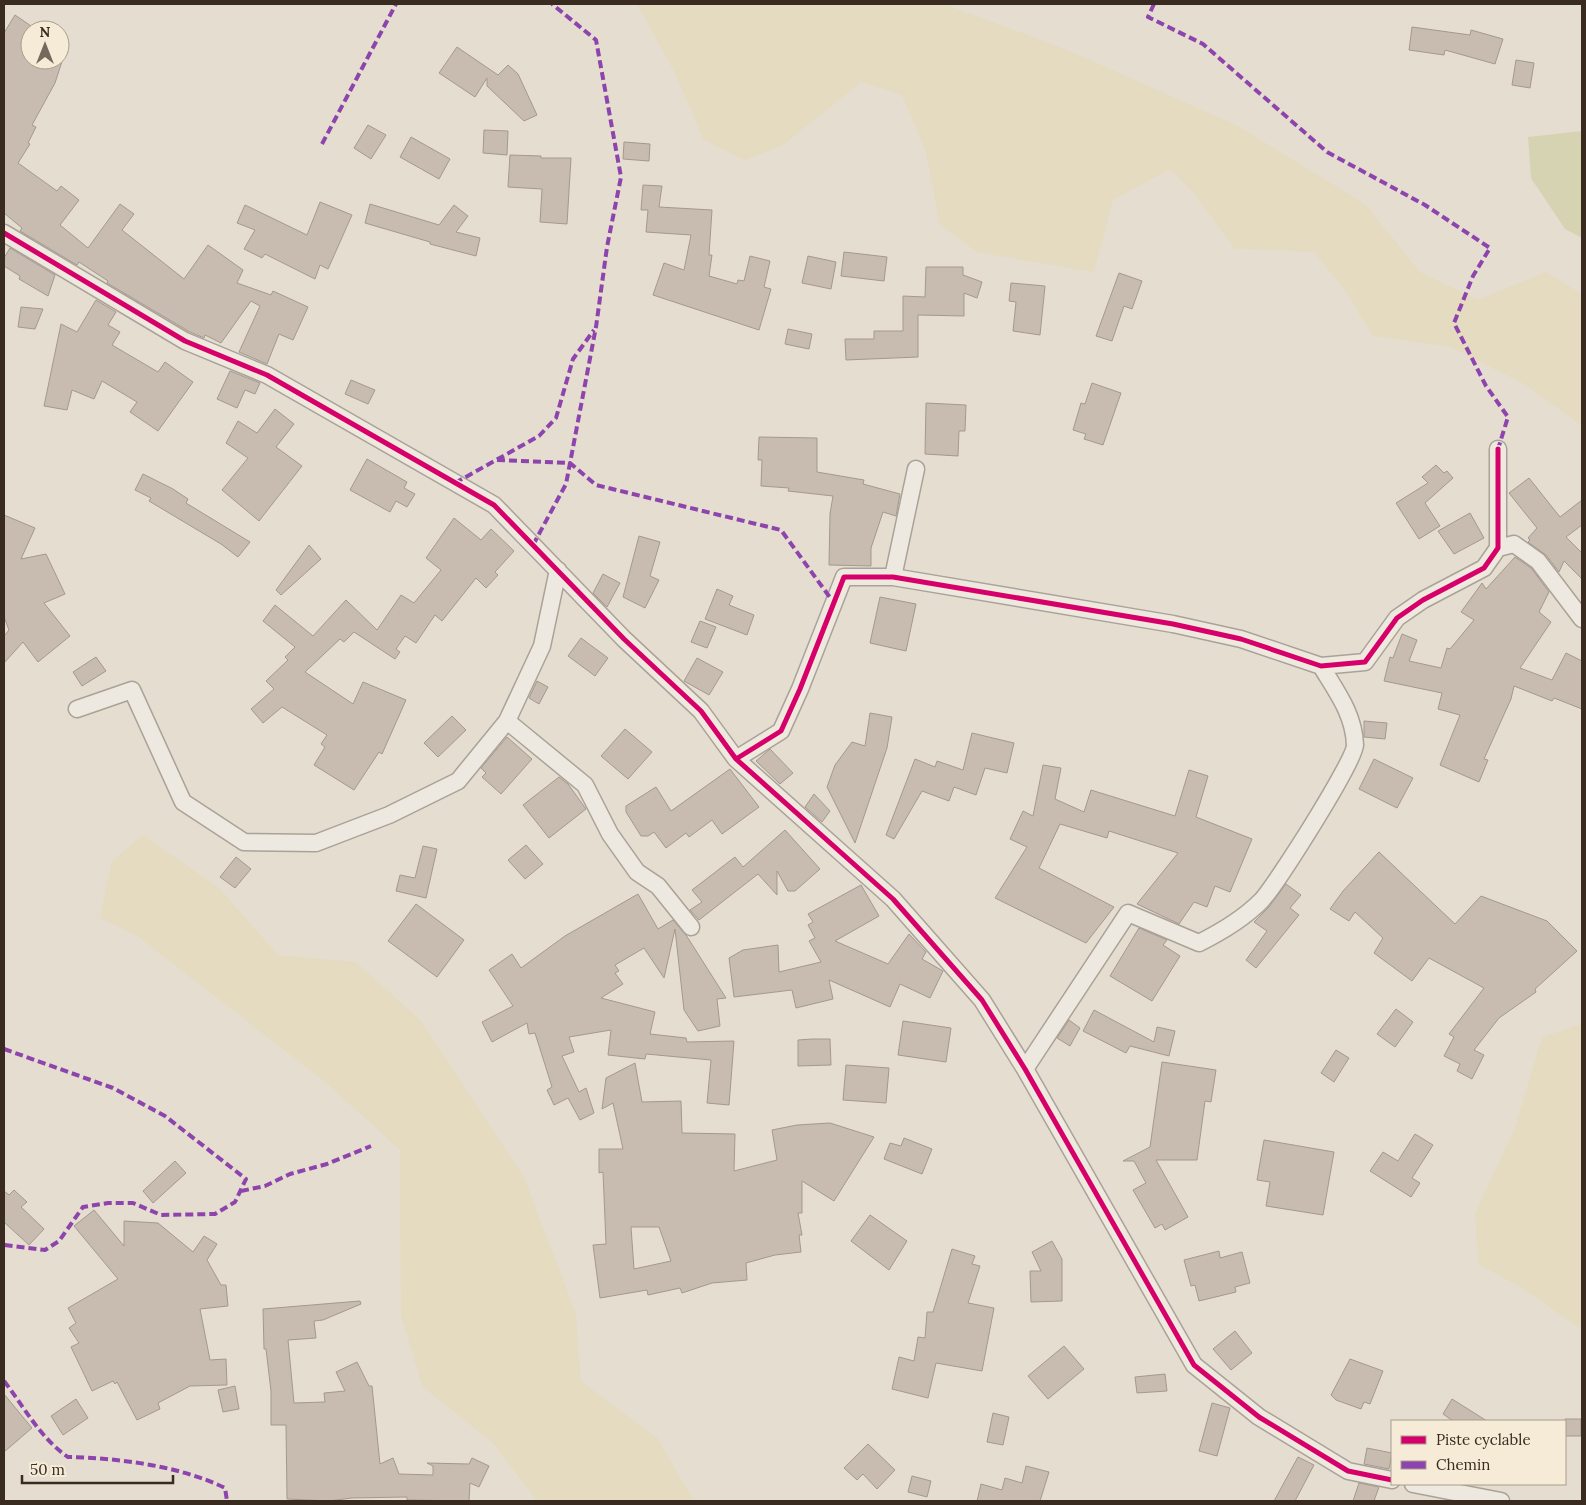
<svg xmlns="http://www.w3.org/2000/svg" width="1586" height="1505" font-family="Lora,serif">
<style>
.farmland{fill:#e4dbc0}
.green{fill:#d5d3b2}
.building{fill:#c8bbb0;stroke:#a5998e;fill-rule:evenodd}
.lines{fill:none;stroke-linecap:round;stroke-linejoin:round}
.street-casing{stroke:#aaa297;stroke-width:19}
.street{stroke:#ede9e1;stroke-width:16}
.quiet{stroke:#8e44ad;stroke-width:4;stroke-dasharray:8 4;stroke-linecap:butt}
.cycleway-casing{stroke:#f5ebd6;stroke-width:8}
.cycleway{stroke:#d6006c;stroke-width:5}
</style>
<rect width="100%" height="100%" fill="#e5ddcf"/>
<!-- farmland -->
<path class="farmland" d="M637,4H944L1070,51L1238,126L1365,204L1420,272L1478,300L1546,272L1582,294V426L1526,385L1451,347L1373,336L1344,289L1314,252L1235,249L1192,191L1170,169L1113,200L1094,272L977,252L940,225L926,153L902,95L861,82L782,146L744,160L703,139L676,75Z
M143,835L219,888L278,955L356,962L421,1021L524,1177L576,1314L581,1381L658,1439L694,1501H537L493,1443L422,1386L401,1315L400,1150L324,1081L136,935L100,918L112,861Z
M1582,1024V1333L1581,1329L1522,1288L1478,1264L1475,1213L1515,1128L1542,1037Z"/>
<!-- green -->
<path class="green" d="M1582,131V238L1565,229L1531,178L1528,137Z"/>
<!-- building -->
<path class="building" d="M15,15L37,30H30V60H60V45L66,49L55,83L32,125L36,127L28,143L30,144L18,163L57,191L61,186L79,200L60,225L88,248L120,204L134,214L122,230L184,279L208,245L243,270L237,283L271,295L273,291L308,307L293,340L279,334L267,364L239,352L260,306L251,301L221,343L205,335L204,338L190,332L107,283L108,281L79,262L77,265L20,231L22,228L4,213V33Z
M1412,27L1470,35L1471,30L1503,39L1495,64L1445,50L1444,55L1409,50Z
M457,47L498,75L508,65L518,74L537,115L524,121L487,86V78L475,97L439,73Z
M1516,60L1534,63L1530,88L1512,85Z
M368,125L386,135L371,159L354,148Z
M484,130L508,131L507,155L483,153Z
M411,137L450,159L439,179L400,157Z
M624,142L650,144L649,161L623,159Z
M510,155L541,156V158H571L567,224L540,222L542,189L508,187Z
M643,185L662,186L659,207L712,210L709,255H712L709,276L737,284L738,280L744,281L750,256L770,261L764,287L771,289L759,330L653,295L664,263L684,270L691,235L646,232L648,210H641Z
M320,202L352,215L328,269L320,265L315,279L265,254L262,258L244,249L255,230L237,223L245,205L307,235Z
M370,204L439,225L454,205L468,216L456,232L480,238L476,256L430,244V242L365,223Z
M10,248L55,275L48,296L19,279L20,276L4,266V258Z
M844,252L887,257L884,281L841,276Z
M808,256L836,262L831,289L802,283Z
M926,267H963V275L982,282L977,298L964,293V316L918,315V357L846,360L845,339H874V331H903V296L925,297Z
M1119,273L1142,281L1132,309L1124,306L1112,341L1096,336Z
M1011,283L1045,286L1040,335L1013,331L1016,302L1009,301Z
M96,300L116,312L108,325L120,332L112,345L158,372L165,362L193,382L158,431L130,412L137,402L102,381L94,399L72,390L67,410L44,406L61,324L77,332Z
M21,307L43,309L35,329L18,327Z
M788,329L812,334L809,349L785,344Z
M230,371L260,383L255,394L245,390L237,408L217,399Z
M351,380L375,390L368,404L345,394Z
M1092,383L1121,393L1103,445L1084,439L1086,434L1073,430L1081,403L1085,404Z
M926,403L966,405L965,431H959L958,456L925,454Z
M275,409L294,424L276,447L302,466L259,521L222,490L248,458L226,443L238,421L257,433Z
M759,437L817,438V472L864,480L863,484L900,494L896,516L883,512L871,548V566L829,565L830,514L833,496L788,491L789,488L761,486L762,460H758Z
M367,459L407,482L404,488L415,494L407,507L396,501L390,512L350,490Z
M1436,465L1444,473L1447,471L1453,478L1425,503L1440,526L1419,539L1396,503L1428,483L1422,477Z
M143,474L173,489L188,499L186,503L250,542L238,557L221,544L149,501L151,498L135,490Z
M1529,478L1560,517L1582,500V525L1566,537L1582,553V579L1564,561L1559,572L1546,555L1528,542L1530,540L1528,538L1537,528L1509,493Z
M1470,513L1484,538L1454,554L1438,531Z
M4,515L35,528L21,559L46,554L65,594L44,603L70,636L38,662L23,642L4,663V636L9,630L4,617Z
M454,518L481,540L491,529L514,551L495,572L498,575L486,588L476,578L442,621L435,615L416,643L405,636L396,649L400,652L395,659L354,632L344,642L340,639L305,672L353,704L363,682L406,700L382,754L379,752L354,790L314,765L325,747L321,744L327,735L282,707L263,723L251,709L274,689L266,681L288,660L285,657L295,647L263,621L275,605L313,636L346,600L377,630L401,595L414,603L441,570L426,558Z
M639,536L660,542L650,576L659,580L645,608L623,597Z
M309,545L321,559L281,595L276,590Z
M1515,557L1531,568L1549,592L1539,612L1551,622L1520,668L1552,680L1566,653L1582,661V709L1554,698L1552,701L1514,686L1511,699L1484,759L1488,760L1479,782L1440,765L1460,715L1438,709L1442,693L1384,681L1390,657L1393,658L1402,634L1417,640L1409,661L1441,668L1447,648L1450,649L1474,620L1461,612L1482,583L1486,589Z
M603,574L620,583L607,607L593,593Z
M717,589L733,596L729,605L754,615L747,635L705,619Z
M880,597L916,604L906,651L870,643Z
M700,621L716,627L707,648L691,642Z
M581,638L608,658L595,676L568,656Z
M96,657L106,671L82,686L73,672Z
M697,658L723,672L709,695L684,681Z
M537,681L548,687L539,704L529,698Z
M870,713L892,717L887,748L855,843L827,787L835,765L852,742L865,746Z
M452,716L466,730L438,757L424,743Z
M1364,721L1387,723L1385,739L1364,737Z
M625,729L652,752L628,779L601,756Z
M972,733L1014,743L1007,773L985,768L976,795L954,787L949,801L922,791L894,839L886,835L915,759L935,767L937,761L963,770Z
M507,737L532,759L501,794L482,777L486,773L481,768Z
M770,749L793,773L780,784L756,761Z
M1374,759L1413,778L1397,808L1359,789Z
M1043,765L1061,768L1055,799L1084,812L1091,790L1175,816L1189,770L1208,776L1196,817L1252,839L1230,892L1215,886L1207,907L1194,902L1179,924L1137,904L1178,853L1109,831L1107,838L1060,824L1039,868L1114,907L1086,943L995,898L1027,847L1010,839L1023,811L1033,816Z
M730,769L759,807L722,834L712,820L689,837L686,833L666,848L654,832L648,836H641L626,812V806L656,787L671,811Z
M559,777L568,784L586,809L549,838L523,805Z
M814,794L830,811L822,822L805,807Z
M785,830L820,869L795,891H788L777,871V895L758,874L699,920L690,910L702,902L692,890L735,857L743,867Z
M526,845L543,864L525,879L508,860Z
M423,846L437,849L426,898L396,891L400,875L415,878Z
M1379,852L1455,924L1481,896L1547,921L1577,951L1535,989L1536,992L1499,1018L1474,1050L1484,1055L1472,1079L1457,1071L1460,1064L1444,1056L1454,1037L1449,1034L1484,988L1429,958L1412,981L1374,953L1383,938L1355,912L1349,921L1330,909L1343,891Z
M236,857L251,869L235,888L220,877Z
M1286,884L1301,895L1290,908L1299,915L1256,968L1246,960L1267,931L1254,922L1269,907Z
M861,885L879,916L835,941L888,964L909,934L926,952L922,959L943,971L930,998L900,984L890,1007L829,980L833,999L796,1008L792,990L734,997L729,958L743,950L778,945L779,972L821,962L809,941L815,938L808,925L813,922L808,914Z
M638,894L658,929L673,920L686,935L726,998L717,999L720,1026L698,1031L684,1010L675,929L664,978L644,948L615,965L619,971L615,973L623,984L601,998L655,1012L650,1034L686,1038L687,1042L734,1041L729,1105L707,1103L711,1060L646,1054L645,1059L608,1055L611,1030L569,1037L574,1052L562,1056L579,1092L586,1088L594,1113L580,1120L568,1098L554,1105L547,1090L552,1087L535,1033L529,1034L527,1023L492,1042L482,1022L513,1006L489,970L512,954L521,968L565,936Z
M416,904L464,940L437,977L388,941Z
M1139,928L1167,940L1163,945L1180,956L1152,1001L1110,976Z
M1396,1009L1413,1022L1395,1047L1377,1034Z
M1094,1010L1154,1042L1157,1027L1175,1031L1169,1056L1130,1046L1126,1053L1083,1031Z
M1069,1020L1080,1028L1070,1046L1057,1038Z
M903,1021L951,1028L946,1062L898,1055Z
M812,1039H830L831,1065L798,1066V1040Z
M1336,1050L1349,1058L1334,1082L1321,1073Z
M1162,1062L1216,1070L1211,1102L1205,1101L1197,1160H1156L1188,1217L1165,1230L1162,1224L1155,1228L1133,1190L1146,1183L1134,1161H1123L1150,1147Z
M635,1063L642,1102L681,1101L682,1133L735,1134L734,1171L777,1160L772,1130L797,1125L830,1123L874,1137L834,1201L802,1181V1213H798L802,1235H799L801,1252L775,1255L746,1263L747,1280L712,1283L682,1293L680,1288L648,1295L647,1290L600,1298L593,1245L606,1244L603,1172L599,1173V1149H623L613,1103L602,1109L606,1078ZM631,1227H659L671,1261L634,1269Z
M846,1065L889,1068L886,1103L843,1100Z
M1415,1134L1433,1145L1412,1178L1420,1183L1411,1197L1370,1171L1383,1152L1398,1161Z
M904,1138L932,1149L922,1174L884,1159L890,1143L901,1146Z
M1264,1140L1334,1152L1323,1215L1266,1206L1270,1182L1257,1180Z
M175,1161L186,1173L153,1203L143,1191Z
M14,1190L27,1202L21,1207L44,1229L29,1245L5,1223L4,1225V1191L9,1195Z
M94,1210L124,1246V1221L158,1223L193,1252L204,1236L217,1244L207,1260L221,1285H226L228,1306L200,1309L210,1360L226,1359L227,1385L190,1386L158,1403L160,1409L137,1420L117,1382L115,1384L113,1381L92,1391L71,1347L79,1343L69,1328L76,1323L68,1308L118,1279L74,1226Z
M870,1215L907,1241L889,1270L851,1241Z
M1052,1241L1062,1259V1301L1031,1302L1030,1271H1041L1032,1252Z
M952,1249L975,1256L972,1264L980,1266L968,1303L994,1308L982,1371L936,1363L928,1398L892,1389L899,1357L914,1361L918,1337L925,1338L927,1312H933Z
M1219,1251L1220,1258L1242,1252L1250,1283L1235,1287L1236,1292L1199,1301L1195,1285L1191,1286L1184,1260Z
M360,1301L361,1304L323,1320L314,1321L316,1338L288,1340L294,1403L325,1402L324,1393L345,1391L336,1372L357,1362L369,1386H372L380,1464L393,1458L399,1474L433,1475V1466L427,1463L469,1464L472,1458L489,1466L479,1487L470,1483L469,1501L407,1500V1497L352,1498L329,1501L287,1499L286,1425H271V1391L266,1349H264L263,1309Z
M1235,1331L1252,1353L1231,1370L1213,1349Z
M1064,1346L1084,1369L1048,1399L1028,1376Z
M1350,1359L1383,1371L1370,1404L1364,1402L1361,1409L1336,1400L1331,1395Z
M1165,1374L1167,1391L1137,1393L1135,1377Z
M235,1386L239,1409L223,1412L218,1390Z
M4,1394L32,1428L4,1452Z
M76,1399L88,1418L63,1435L51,1416Z
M1452,1399L1487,1421H1453L1443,1414Z
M1212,1403L1230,1408L1217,1456L1199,1451Z
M993,1413L1009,1417L1003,1445L987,1442Z
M1565,1419H1581V1436H1565Z
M868,1444L895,1470L877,1489L863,1474L857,1480L844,1468Z
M1367,1448L1392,1453L1389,1469L1364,1464Z
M1298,1457L1314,1465L1295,1501H1274Z
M1026,1466L1049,1472L1040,1501H977L981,1484L1002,1490L1005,1478L1022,1483Z
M912,1476L931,1481L927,1497L908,1492Z
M1359,1483L1379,1487L1374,1501H1353Z"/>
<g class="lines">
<!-- street casing -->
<g class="street-casing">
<path id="street" d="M4,233L185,341L267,375L494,505L624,639L701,711L736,759L893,899L982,1000L1025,1069L1194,1365L1259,1417L1348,1471L1392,1480
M1498,548L1514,544L1538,561L1582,619
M893,577L916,469
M77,709L132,690L183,802L244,842L316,843L389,815L458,781L507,721L542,646L558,570
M507,721L585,785L610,834L637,872L658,886L691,927
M736,759L781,731L800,689L844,577H893L1173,624L1241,639L1321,666L1365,662L1397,618L1423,600L1484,568L1498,548V449
M1025,1069L1128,913L1199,943C1221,932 1243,919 1261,901C1276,885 1355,761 1355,745C1354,714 1336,691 1321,666
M1413,1484L1501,1501"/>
</g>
<!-- street -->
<use href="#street" class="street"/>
<!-- quiet -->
<path class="quiet" d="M1154,4L1148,17L1203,44L1327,152L1425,205L1490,248L1473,276L1454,323L1486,386L1508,417L1498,449
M322,144L396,4
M497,460L570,463L596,485L781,530L834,603
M455,483L539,436L556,418L573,359L594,330
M533,545L566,484L596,327L607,247L621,177L596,40L552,4
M4,1049L113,1088L165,1116L246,1179L235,1202L215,1214L161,1215L133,1203H108L83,1207L59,1241L45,1250L4,1245
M241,1191L265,1186L290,1174L327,1164L371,1146
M4,1381C25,1408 40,1438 68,1457C119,1458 180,1466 225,1488L227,1501"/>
<!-- cycleway casing -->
<g class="cycleway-casing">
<path id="cycleway" d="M4,233L185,341L267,375L494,505L624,639L701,711L736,759L893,899L982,1000L1025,1069L1194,1365L1259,1417L1348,1471L1392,1480
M736,759L781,731L800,689L844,577H893L1173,624L1241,639L1321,666L1365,662L1397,618L1423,600L1484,568L1498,548V449"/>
</g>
<!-- cycleway -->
<use href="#cycleway" class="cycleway"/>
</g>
<!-- border -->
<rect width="1586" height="1505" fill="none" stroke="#392b20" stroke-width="10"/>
<!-- legend -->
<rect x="1391" y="1420" width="175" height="65" fill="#f5ebd6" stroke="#aa9e8d"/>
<rect x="1401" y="1436" width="25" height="8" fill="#d6006c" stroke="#aa9e8d"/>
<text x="1436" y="1445" font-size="15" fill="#392b20">Piste cyclable</text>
<rect x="1401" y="1461" width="25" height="8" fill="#8e44ad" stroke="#aa9e8d"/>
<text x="1436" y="1470" font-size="15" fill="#392b20">Chemin</text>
<!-- north arrow -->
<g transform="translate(45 45)"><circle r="24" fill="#f5ebd6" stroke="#aa9e8d"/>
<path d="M0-4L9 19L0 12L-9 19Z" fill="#75695d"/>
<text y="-8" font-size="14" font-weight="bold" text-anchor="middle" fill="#392b20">N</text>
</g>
<!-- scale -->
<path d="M22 1475v8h151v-8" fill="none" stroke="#392b20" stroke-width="2.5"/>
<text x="30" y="1475" font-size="15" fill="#392b20" stroke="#f5ebd6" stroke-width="4" paint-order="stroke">50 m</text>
</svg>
